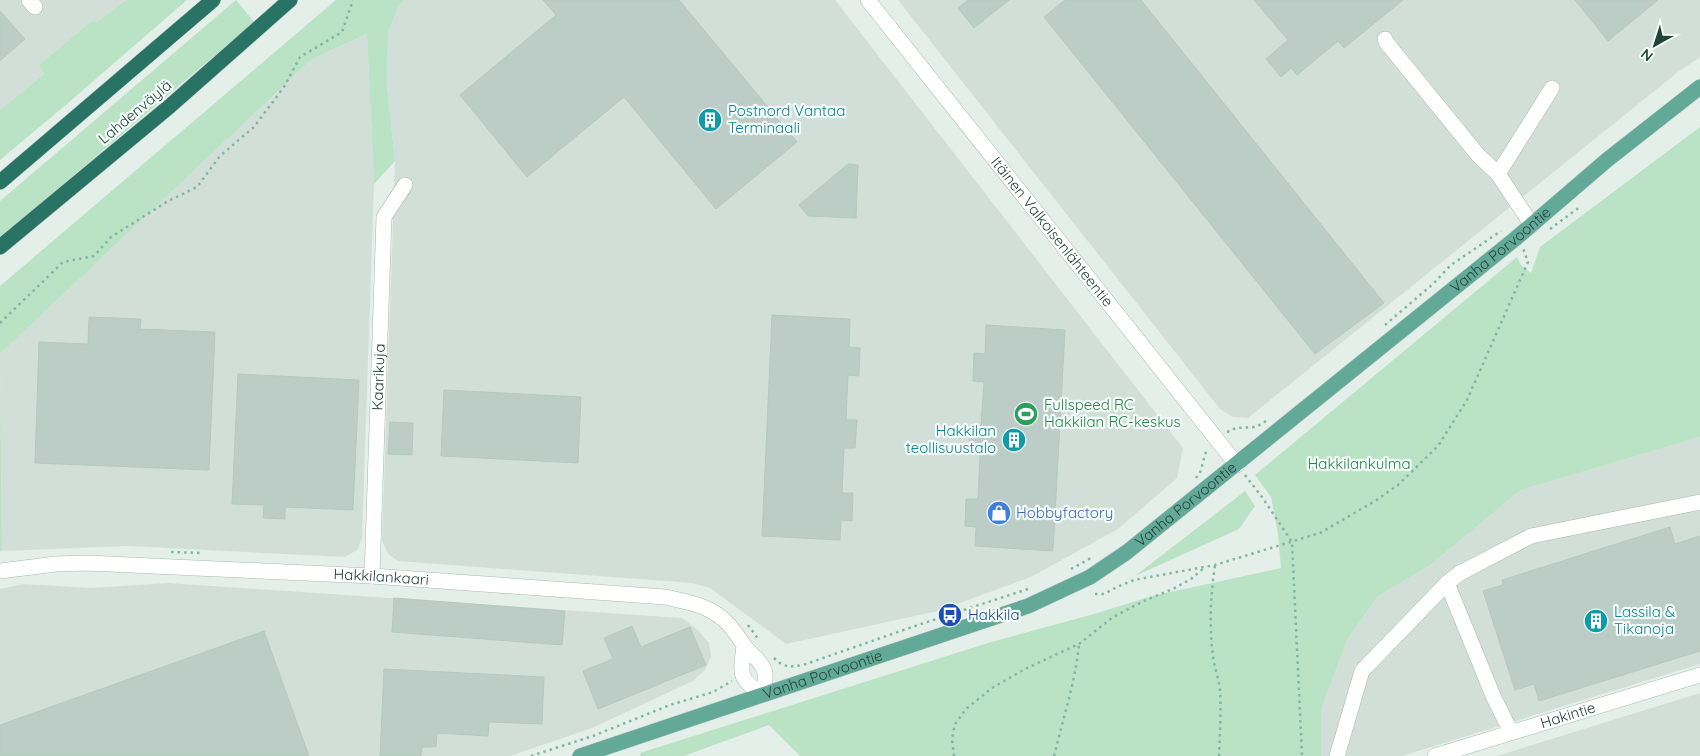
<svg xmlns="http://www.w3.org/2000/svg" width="1700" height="756" font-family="Quicksand,sans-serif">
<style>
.built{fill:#d2dfd9}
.green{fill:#bae2c5}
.building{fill:#bbcdc6;stroke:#b5c9c1}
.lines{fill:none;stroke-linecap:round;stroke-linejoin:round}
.minor-casing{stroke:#a6b8b2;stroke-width:16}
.major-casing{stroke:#c1cac8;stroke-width:16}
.highway-casing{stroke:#c1cac8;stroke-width:16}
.path{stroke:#81b6a5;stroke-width:2.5;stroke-dasharray:2.5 4;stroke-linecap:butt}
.minor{stroke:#fff;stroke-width:15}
.major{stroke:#63a998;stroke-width:15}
.highway{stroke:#297364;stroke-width:15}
.labels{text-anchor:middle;stroke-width:4.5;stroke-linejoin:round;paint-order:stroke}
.culture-label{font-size:15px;fill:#0d838f;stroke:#f5fbf8;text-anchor:start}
.street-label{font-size:15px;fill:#21433a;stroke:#f5fbf8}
.leisure-label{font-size:15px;fill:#27864d;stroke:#f5fbf8;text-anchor:start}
.park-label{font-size:15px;fill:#267f49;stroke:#f5fbf8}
.shop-label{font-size:15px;fill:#366cbe;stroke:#f5fbf8;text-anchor:start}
.transit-label{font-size:15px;fill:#164399;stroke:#f5fbf8;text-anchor:start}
</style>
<rect width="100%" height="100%" fill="#e4efea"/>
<!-- built -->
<path class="built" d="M0,0H126L97,22L91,21L39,65L44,74L0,110Z
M405,0H835L1183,448L1177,478L1118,529L1031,577L938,611L786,644L710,588L692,583L398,561L388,554L382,541L395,161L387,86L388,33L398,7Z
M898,0H1700V57L1678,72L1248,418L1233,417L1220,409Z
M367,34L374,184L362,538L357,550L345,557L128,546L2,551L0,354L312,59Z
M1700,437V664L1402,756H1321V710L1347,640L1378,596L1429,566L1521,490Z
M168,583L682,618L698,630L709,643L711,657L705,670L693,681L592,728L510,756H0V589L24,584L91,588Z
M1700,693V756H1497Z"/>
<!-- green -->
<path class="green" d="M126,0H187L68,103L0,160V110L44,74L39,65L91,21L97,22Z
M236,0L254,22L0,238V201Z
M336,0H405L398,7L388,33L387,86L395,161L374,184L367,34L312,59L0,354L2,551H0V286Z
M1700,127V437L1521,490L1429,566L1378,596L1347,640L1321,710V756H800L769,725L684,756H641L640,753L988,643L1094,614L1152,596L1281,568L1278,533L1271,497L1255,475L1517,257L1521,265L1531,273L1540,247Z
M1245,491L1255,506L1239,529L1135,576Z"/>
<!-- building -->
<path class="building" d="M543,0H679L797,142L716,209L624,97L527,177L460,95L556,15Z
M968,0H1009L974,28L958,8Z
M1065,0H1141L1384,303L1315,354L1044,17Z
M1254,0H1403L1344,48L1338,41L1297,75L1291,68L1281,77L1266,59L1288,40Z
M1575,0H1658L1608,41Z
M0,11L25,39L0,61Z
M848,164L858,165L856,218L808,216L799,205Z
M772,315L850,319L849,347L860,348L859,376L848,375L846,420H857L855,448H844L842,493H853L852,521L841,520L840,540L762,536Z
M89,317L141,319L140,329L215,332L209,470L35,463L39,342L88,344Z
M986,325L1065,330L1053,551L975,546L976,527L965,526L966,499H978L980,454H969L970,426H981L984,382L973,381L974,353L985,354Z
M238,374L359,380L353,510L285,507V519L263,518L264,505L232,504Z
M444,390L581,397L578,463L441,456Z
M390,422L413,423L412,455L388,454Z
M1670,527L1675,544L1700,536V651L1539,701L1534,684L1515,690L1483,591L1503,585L1502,580Z
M394,598L565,611L562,645L392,632Z
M632,626L641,647L690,627L706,665L598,709L583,671L613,659L604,638Z
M264,631L309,756H0V725Z
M384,669L544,677L542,724L489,722L488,736L437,733L436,747H422L421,756H380Z"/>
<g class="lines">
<!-- minor casing -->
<g class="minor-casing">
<g id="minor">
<path d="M29,0L35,7"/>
<path id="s1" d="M868,0L1237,465"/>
<path d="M1385,39L1386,42L1478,155L1498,174L1532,225"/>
<path d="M1498,174L1552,88"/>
<path id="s2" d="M0,571L56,564L87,563L372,576L665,597C689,602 713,606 730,626C736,633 741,641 746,648C763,666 770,668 762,694C737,679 741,672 744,646"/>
<path id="s3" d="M372,576L384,217L405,185"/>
<path d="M1447,583L1494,698L1511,732"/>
<path d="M1337,756L1362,671L1447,583L1460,573L1531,536L1700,502"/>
<path id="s4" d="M1435,756L1700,675"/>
</g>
</g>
<!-- major casing -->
<g class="major-casing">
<g id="major">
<path id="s5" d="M580,756L1028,606L1090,577L1127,552L1515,239L1607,160L1700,87"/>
</g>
</g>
<!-- highway casing -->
<g class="highway-casing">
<path id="highway" d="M0,182L213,0
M0,247L170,106L290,0"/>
</g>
<!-- path -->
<path class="path" d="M1550,229L1581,206
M0,323L63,262L94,256L111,237L168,201L197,187L220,156L254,127L284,87L300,57L342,32L353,0
M1385,325L1433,284L1451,265L1501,231
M1227,432L1236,428L1256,427L1266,421
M1245,475L1262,497L1292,542L1302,756
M1196,478L1200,473L1207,448
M171,552L203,553
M1215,566C1210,597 1209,632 1214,663C1216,672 1219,681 1220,690C1221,712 1220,734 1219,756
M1071,569L1091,558
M1095,594H1104L1117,587L1134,580L1215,565L1320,533L1375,501L1398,485L1438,446L1467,400L1528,262L1523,248
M748,625L759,640
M774,658C784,668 790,667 803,665L918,625L1028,589
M531,756L593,736L670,705L713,692L732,681
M954,756L952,739L955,724L966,709L992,688L1025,669L1079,644L1113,617L1146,600L1173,589L1191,579L1205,567
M1054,756C1063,719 1075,683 1079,645"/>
<!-- minor -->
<use href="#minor" class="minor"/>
<!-- major -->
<use href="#major" class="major"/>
<!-- highway -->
<use href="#highway" class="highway"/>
</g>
<!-- icons -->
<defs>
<g id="building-disc" transform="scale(1.25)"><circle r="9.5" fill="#0f9aa8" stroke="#f5fbf8"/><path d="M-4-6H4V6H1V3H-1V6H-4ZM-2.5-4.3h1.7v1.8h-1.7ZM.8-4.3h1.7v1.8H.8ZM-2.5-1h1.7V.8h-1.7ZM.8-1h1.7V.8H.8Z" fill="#fff"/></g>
<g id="stadium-disc" transform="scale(1.25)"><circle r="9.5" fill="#2e9e5b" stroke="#f5fbf8"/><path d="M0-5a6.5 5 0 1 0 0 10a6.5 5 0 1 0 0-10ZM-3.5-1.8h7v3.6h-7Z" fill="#fff"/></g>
<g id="shop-disc" transform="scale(1.25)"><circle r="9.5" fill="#3f7fe0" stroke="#f5fbf8"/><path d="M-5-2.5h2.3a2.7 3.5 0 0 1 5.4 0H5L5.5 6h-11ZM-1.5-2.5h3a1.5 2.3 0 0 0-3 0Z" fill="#fff"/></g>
<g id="bus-disc" transform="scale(1.25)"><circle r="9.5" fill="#1a4fb4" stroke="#f5fbf8"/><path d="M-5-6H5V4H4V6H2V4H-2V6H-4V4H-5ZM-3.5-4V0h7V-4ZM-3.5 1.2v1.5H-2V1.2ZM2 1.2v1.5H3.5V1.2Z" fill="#fff"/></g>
</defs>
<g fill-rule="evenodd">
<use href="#building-disc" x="710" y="120"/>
<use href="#stadium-disc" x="1026" y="414"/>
<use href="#building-disc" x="1014" y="440"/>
<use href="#shop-disc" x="999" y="513"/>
<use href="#bus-disc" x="950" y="615"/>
<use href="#building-disc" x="1596" y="621"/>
</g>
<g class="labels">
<!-- culture labels -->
<g class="culture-label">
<text x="728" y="116">Postnord Vantaa<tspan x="728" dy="17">Terminaali</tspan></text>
<text x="996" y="436" text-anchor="end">Hakkilan<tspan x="996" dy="17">teollisuustalo</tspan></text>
<text x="1614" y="617">Lassila &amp;<tspan x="1614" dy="17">Tikanoja</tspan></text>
</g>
<!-- street labels -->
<g class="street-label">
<text transform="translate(135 112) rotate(-40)" y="5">Lahdenväylä</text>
<text dy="5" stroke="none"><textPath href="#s1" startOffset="296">Itäinen Valkoisenlähteentie</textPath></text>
<text dy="5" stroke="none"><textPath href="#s5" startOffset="1066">Vanha Porvoontie</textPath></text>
<text dy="5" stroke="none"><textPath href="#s3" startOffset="199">Kaarikuja</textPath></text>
<text dy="5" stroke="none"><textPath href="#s5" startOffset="661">Vanha Porvoontie</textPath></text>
<text dy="5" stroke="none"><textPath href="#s2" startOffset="382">Hakkilankaari</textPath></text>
<text dy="5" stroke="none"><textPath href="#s5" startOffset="256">Vanha Porvoontie</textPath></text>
<text dy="5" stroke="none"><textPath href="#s4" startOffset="139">Hakintie</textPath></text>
</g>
<!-- leisure labels -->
<g class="leisure-label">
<text x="1044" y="410">Fullspeed RC<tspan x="1044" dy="17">Hakkilan RC-keskus</tspan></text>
</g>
<!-- park labels -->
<g class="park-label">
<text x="1359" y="469">Hakkilankulma</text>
</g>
<!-- shop labels -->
<g class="shop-label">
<text x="1016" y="518">Hobbyfactory</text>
</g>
<!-- transit labels -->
<g class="transit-label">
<text x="968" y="620">Hakkila</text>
</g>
</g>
<!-- north arrow -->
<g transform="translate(1655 45) rotate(219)" stroke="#f5fbf8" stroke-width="4" paint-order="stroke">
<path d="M0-4L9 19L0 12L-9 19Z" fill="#21433a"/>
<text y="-8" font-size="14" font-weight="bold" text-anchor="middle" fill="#21433a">N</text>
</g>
</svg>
